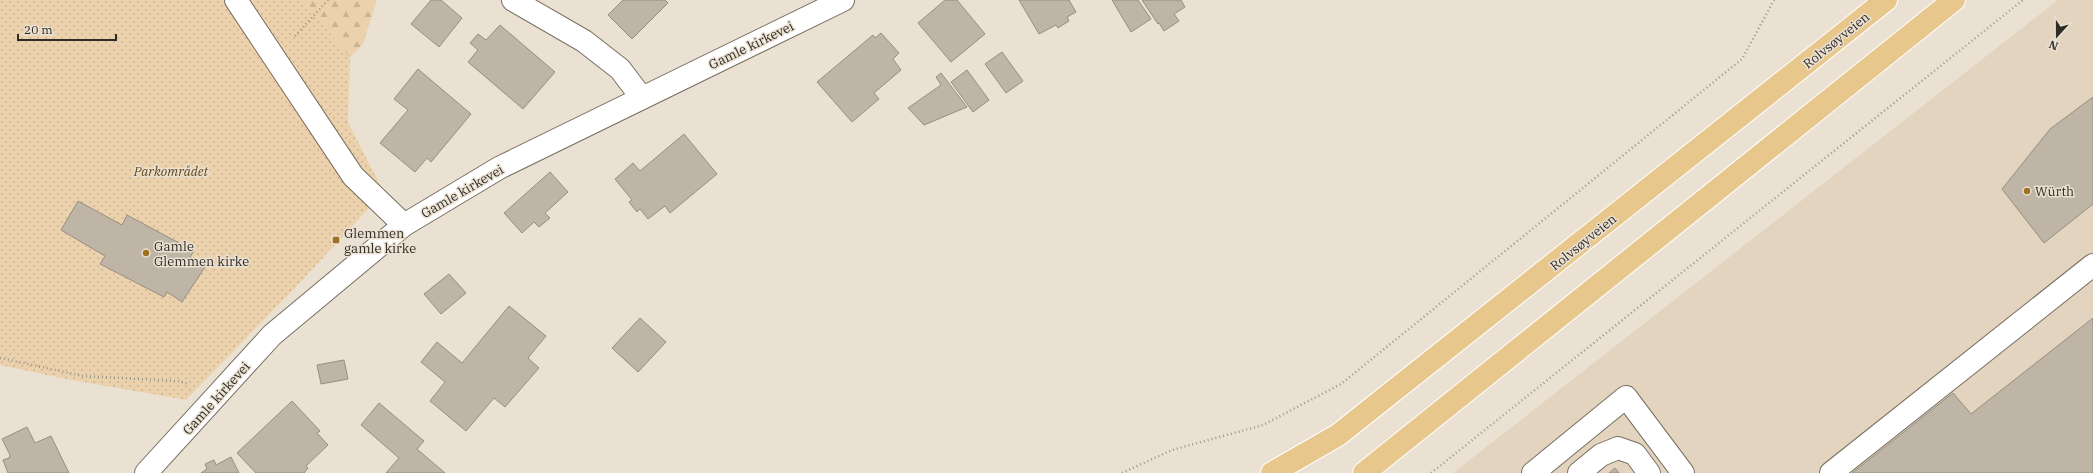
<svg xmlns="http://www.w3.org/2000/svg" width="2093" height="473" font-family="'IBM Plex Serif',serif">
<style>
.built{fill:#e2d4bf}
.forest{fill:url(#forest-firs)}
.park{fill:url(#park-dots)}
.building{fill:#bfb5a7;stroke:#968e80}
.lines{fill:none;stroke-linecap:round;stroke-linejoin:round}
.minor-casing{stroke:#786f62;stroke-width:24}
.major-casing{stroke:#fff;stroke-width:24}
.path{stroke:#9d968b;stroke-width:2.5;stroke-dasharray:1 3;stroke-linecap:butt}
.minor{stroke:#fff;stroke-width:22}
.major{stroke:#e8c78c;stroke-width:22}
.poi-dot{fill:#9e7222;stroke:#ebe1d3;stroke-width:1.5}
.labels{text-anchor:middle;stroke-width:3;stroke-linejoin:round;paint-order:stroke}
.street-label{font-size:13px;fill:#2f2c26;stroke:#ebe1d3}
.park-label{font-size:13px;font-style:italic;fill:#624718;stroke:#ebe1d3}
.poi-label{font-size:13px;fill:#2f2c26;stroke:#ebe1d3;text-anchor:start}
</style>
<defs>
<pattern id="forest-firs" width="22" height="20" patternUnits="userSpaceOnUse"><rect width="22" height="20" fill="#ebd2ac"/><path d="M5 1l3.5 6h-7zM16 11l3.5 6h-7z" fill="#cab494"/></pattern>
<pattern id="park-dots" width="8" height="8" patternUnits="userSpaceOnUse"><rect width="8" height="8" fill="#ebd2ac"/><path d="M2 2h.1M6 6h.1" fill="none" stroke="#cab494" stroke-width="1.8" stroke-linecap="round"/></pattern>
</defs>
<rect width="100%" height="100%" fill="#ebe1d3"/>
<!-- built -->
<path class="built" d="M2058,0H2093V473H1453Z"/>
<!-- forest -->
<path class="forest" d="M303,0H377L363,44L350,58Z"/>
<!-- park -->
<path class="park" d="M0,0H303L350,58L348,123L384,192L293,290L186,400L61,378L0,365Z"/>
<!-- building -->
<path class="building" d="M431,0H441L462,18L439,47L411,24Z
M623,0H665L668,3L632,39L608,15Z
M945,0H957L985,34L951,62L918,23Z
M1019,0H1069L1076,12L1067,17L1069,21L1058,28L1056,25L1039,34Z
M1112,0H1138L1151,19L1131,32Z
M1142,0H1181L1185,7L1174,14L1179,21L1164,31L1159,23L1158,24Z
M500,25L555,72L523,109L468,62L478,50L470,43L478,34L486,40Z
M881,33L899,53L893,59L901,70L874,93L879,99L852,122L817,82L873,35L875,38Z
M1002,52L1023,81L1006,93L985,64Z
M418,69L471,114L431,162L427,158L415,172L380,143L408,110L394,99Z
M967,70L989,100L973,112L951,82Z
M941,73L967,107L924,125L908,108L941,85L936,77Z
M2093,97V204L2044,243L2002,189L2050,129Z
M684,134L717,174L670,213L665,206L648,219L640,209L637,212L629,202L632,200L615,179L633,163L640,171Z
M550,172L568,192L545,213L550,218L539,227L534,222L522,233L504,213Z
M78,201L122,225L127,215L194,251L190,257L205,267L182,302L167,292L164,297L100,264L105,256L61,230Z
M449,274L466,293L441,314L424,294Z
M509,306L546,336L528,358L539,368L505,407L494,398L466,431L430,401L445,382L421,362L437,342L462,363Z
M640,318L666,342L638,372L612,348Z
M2093,318V473H1852L1953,393L1971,414Z
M344,360L348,379L321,384L317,365Z
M292,401L320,431L317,433L328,445L306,466L308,468L304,473H256L237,453Z
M379,403L424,441L417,449L445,473H386L399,458L361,425Z
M27,427L35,443L51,436L69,473H8L3,460L9,458L10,455L2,439Z
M231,457L239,473H201L207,469L205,464L214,460L216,465Z
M1615,468L1619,473H1609Z"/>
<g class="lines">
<!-- minor casing -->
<g class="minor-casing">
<path id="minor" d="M236,0L353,176L404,225
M513,0L584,41L620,69L642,98
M146,473L272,335L404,225L499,168L843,0
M1533,473L1626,397L1683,473
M1579,473L1601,455L1618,448L1635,454L1649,473
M1831,473L2093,265"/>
</g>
<!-- major casing -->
<g class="major-casing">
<path id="major" d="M1272,473L1338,435L1886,0
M1364,473L1954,0"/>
</g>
<!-- path -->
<path class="path" d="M295,36L328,0
M0,358L83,376L178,381L189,384
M1122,473L1172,450L1263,425L1341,384L1742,59L1774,0
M1431,473L2023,0"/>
<!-- minor -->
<use href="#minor" class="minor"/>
<!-- major -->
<use href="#major" class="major"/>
</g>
<!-- markers -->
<g class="poi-dot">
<circle cx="2027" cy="191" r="4"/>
<rect x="332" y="236" width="8" height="8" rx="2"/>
<circle cx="146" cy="253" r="4"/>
</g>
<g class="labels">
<!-- street labels -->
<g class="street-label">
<text transform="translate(1836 40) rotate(-39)" y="5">Rolvsøyveien</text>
<text transform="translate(751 45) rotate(-26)" y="5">Gamle kirkevei</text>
<text transform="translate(462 191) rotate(-30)" y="5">Gamle kirkevei</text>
<text transform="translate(1583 242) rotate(-39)" y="5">Rolvsøyveien</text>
<text transform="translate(216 398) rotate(-48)" y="5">Gamle kirkevei</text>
</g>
<!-- park labels -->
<g class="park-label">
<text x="171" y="176">Parkområdet</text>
</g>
<!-- poi labels -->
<g class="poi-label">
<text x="2035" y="196">Würth</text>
<text x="344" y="238">Glemmen<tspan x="344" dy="15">gamle kirke</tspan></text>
<text x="154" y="251">Gamle<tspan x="154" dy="15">Glemmen kirke</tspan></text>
</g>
</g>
<!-- north arrow -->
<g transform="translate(2057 36) rotate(201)" stroke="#ebe1d3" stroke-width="3" paint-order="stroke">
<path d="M0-3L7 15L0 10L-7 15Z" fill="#2f2c26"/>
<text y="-6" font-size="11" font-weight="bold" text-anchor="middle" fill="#2f2c26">N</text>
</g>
<!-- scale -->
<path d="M18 34v6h98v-6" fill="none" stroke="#2f2c26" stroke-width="2"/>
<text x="24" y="34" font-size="12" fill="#2f2c26" stroke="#ebe1d3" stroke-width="3" paint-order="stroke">20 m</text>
</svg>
